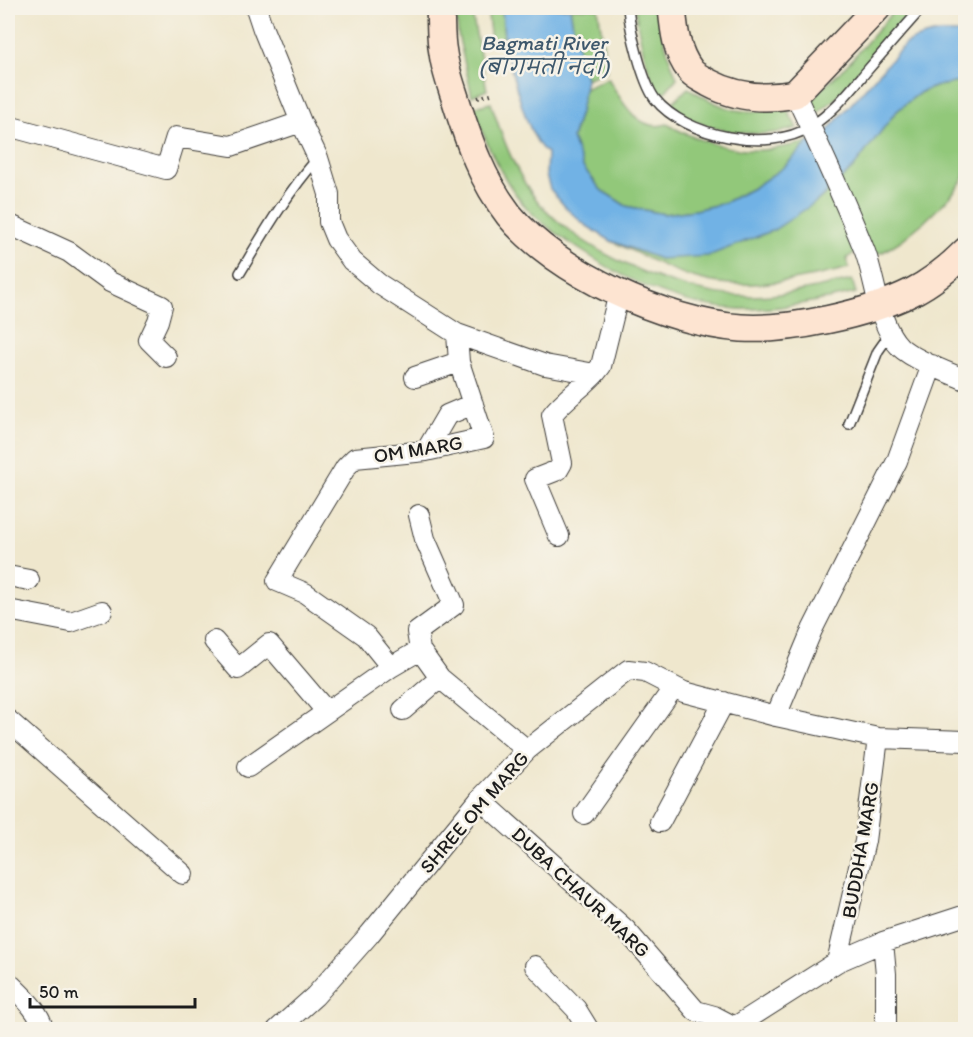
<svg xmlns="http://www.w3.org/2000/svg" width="973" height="1037" font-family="Itim,'Playpen Sans Deva',sans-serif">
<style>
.green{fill:#92c87a;stroke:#57724b;stroke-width:1.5}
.water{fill:#71b2e5;stroke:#466780;stroke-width:1.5}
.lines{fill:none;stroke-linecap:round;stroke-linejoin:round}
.service-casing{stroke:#3c3a37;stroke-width:12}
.minor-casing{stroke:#3c3a37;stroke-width:22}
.secondary-casing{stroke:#3c3a37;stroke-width:30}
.path{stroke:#3c3a37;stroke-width:4;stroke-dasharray:1.5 4.5;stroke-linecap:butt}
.service{stroke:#fff;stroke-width:9}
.minor{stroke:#fff;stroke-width:20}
.secondary{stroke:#fde4d1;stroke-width:27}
.labels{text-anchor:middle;stroke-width:5;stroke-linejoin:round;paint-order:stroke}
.street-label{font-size:20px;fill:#1c1c1c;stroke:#f7f3e8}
.water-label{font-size:21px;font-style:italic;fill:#3e586c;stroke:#f7f3e8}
</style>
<rect width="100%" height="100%" fill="#f7f3e8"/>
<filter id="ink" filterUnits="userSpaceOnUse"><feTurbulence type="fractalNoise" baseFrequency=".0167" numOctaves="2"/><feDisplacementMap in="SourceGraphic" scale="12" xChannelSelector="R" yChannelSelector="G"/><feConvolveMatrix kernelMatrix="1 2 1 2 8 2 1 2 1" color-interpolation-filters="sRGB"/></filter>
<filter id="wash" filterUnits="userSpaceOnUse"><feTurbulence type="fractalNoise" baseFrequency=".008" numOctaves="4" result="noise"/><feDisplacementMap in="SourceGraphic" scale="24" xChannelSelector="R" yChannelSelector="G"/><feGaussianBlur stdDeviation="1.35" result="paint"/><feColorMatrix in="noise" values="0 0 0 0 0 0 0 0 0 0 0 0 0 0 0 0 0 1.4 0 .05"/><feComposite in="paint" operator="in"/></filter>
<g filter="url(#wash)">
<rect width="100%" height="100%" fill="#efe7cd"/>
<!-- green -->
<path class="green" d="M456,8H471L487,90L472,96L458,34Z
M487,8H502L504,37L491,41Z
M570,8H598L607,71L586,79L574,32Z
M635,8H660C661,33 667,55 677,78L665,92H658C645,67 639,35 635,8Z
M896,8H915L835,99L814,116L807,100C843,75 868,40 896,8Z
M608,78C620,98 637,134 667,124C693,139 730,152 762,150C777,149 793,145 809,142L784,167L753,188L724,203L695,210L664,214L626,206L601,190L583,167L572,139L580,112L584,89Z
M965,81V177L950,197L925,221L902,240L883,252L875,254L868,244L847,258L849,268C806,279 743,292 700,279C669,271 640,254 611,241L660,259L816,202L851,170L895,113L905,104L921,92L937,86Z
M688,88C726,110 742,118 785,106L797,128C760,140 697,132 670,105Z
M491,103C501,134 513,167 532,194C572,249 677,295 744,296C780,297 817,288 852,280L856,293C817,301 778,310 739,309C681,307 626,281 579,249C559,236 539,222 523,204C499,174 485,143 474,107Z"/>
<!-- water -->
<path class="water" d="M502,8H570L574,32L586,79L580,112L572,138L583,167L601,190L626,206L664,214L695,210L724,203L753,188L784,167L809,142L828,130L905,44C926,33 943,31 965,34V81L937,86L921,92L905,104L895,113L853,168L816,202L774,230L708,256L660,259L611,241L585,225L567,209L550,189L546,175L547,153C528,141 512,72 506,49L510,44L509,38L504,37Z"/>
</g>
<g filter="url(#ink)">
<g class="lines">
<!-- service casing -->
<g class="service-casing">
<path id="service" d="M628,8C630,30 642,81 655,99C685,137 769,153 810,127C832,113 849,92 865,73C884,51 903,29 922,8
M240,273C264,233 287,193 318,158
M849,424L878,351L890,334"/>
</g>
<!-- minor casing -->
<g class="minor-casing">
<path id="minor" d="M256,8L263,29L301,122L318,158L329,194V222L336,239L352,261L379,284L457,334
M795,94C819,145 843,197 864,249C876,278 877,324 900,347C914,360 947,372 966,380
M8,126L166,169L176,137L231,146L301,122
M8,224L69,252L110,282L162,306L158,321L149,340L166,357
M415,377L459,362
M426,451L447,415L473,404
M419,515L425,539L454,605L417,632L420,650
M559,536L535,479L558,470L562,463L552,415C566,396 588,385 601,366L619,293
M8,576L29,580
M8,610L71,622L102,611
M214,641L238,669L269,644L327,712
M391,667L420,650L440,678L403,710
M440,678L527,750
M776,716L812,630L897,461L932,365
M8,720L183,874
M248,767L391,667L366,636L305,593L277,581L346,467L355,458L426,451L484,438L459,362L457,334L545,365L595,374
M480,799L626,930L696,1011L714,1016L735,1027
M584,814L674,687
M660,822L724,702
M883,942L886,974V1030
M837,962L865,841L878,738
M535,966L576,1009L589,1030
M8,982C22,996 39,1010 44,1030
M277,1030L315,996L369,935L480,799L527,750L628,670L645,672L684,692L776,716L878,738L966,741
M730,1030L837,962L883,942L966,915"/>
</g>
<!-- secondary casing -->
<g class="secondary-casing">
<path id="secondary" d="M440,8C441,22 440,38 443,53C445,69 451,85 456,101C469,142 482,180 509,215C556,273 667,323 741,328C790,331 868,314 912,292C932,282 950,267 966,251
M672,8C674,29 676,52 690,70C694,76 703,79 709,83C737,98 765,100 795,94L877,8"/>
</g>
<!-- path -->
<path class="path" d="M478,98L494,93"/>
<!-- service -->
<use href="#service" class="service"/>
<!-- minor -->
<use href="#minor" class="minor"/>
<!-- secondary -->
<use href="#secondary" class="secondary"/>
</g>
</g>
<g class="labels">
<!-- street labels -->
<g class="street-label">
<text transform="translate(418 449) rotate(-9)" y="7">OM MARG</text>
<text transform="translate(474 812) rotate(-49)" y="7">SHREE OM MARG</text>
<text transform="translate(860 850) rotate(-80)" y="7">BUDDHA MARG</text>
<text transform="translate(581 892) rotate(43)" y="7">DUBA CHAUR MARG</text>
</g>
<!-- water labels -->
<g class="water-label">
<text x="544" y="50">Bagmati River<tspan x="544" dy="24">(बागमती नदी)</tspan></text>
</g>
</g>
<!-- margin -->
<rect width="973" height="1037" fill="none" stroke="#f7f3e8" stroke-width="30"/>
<!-- scale -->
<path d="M30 998v9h165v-9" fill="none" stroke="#1c1c1c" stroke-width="3"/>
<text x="39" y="998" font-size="18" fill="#1c1c1c" stroke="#f7f3e8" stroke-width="4.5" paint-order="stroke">50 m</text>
</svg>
